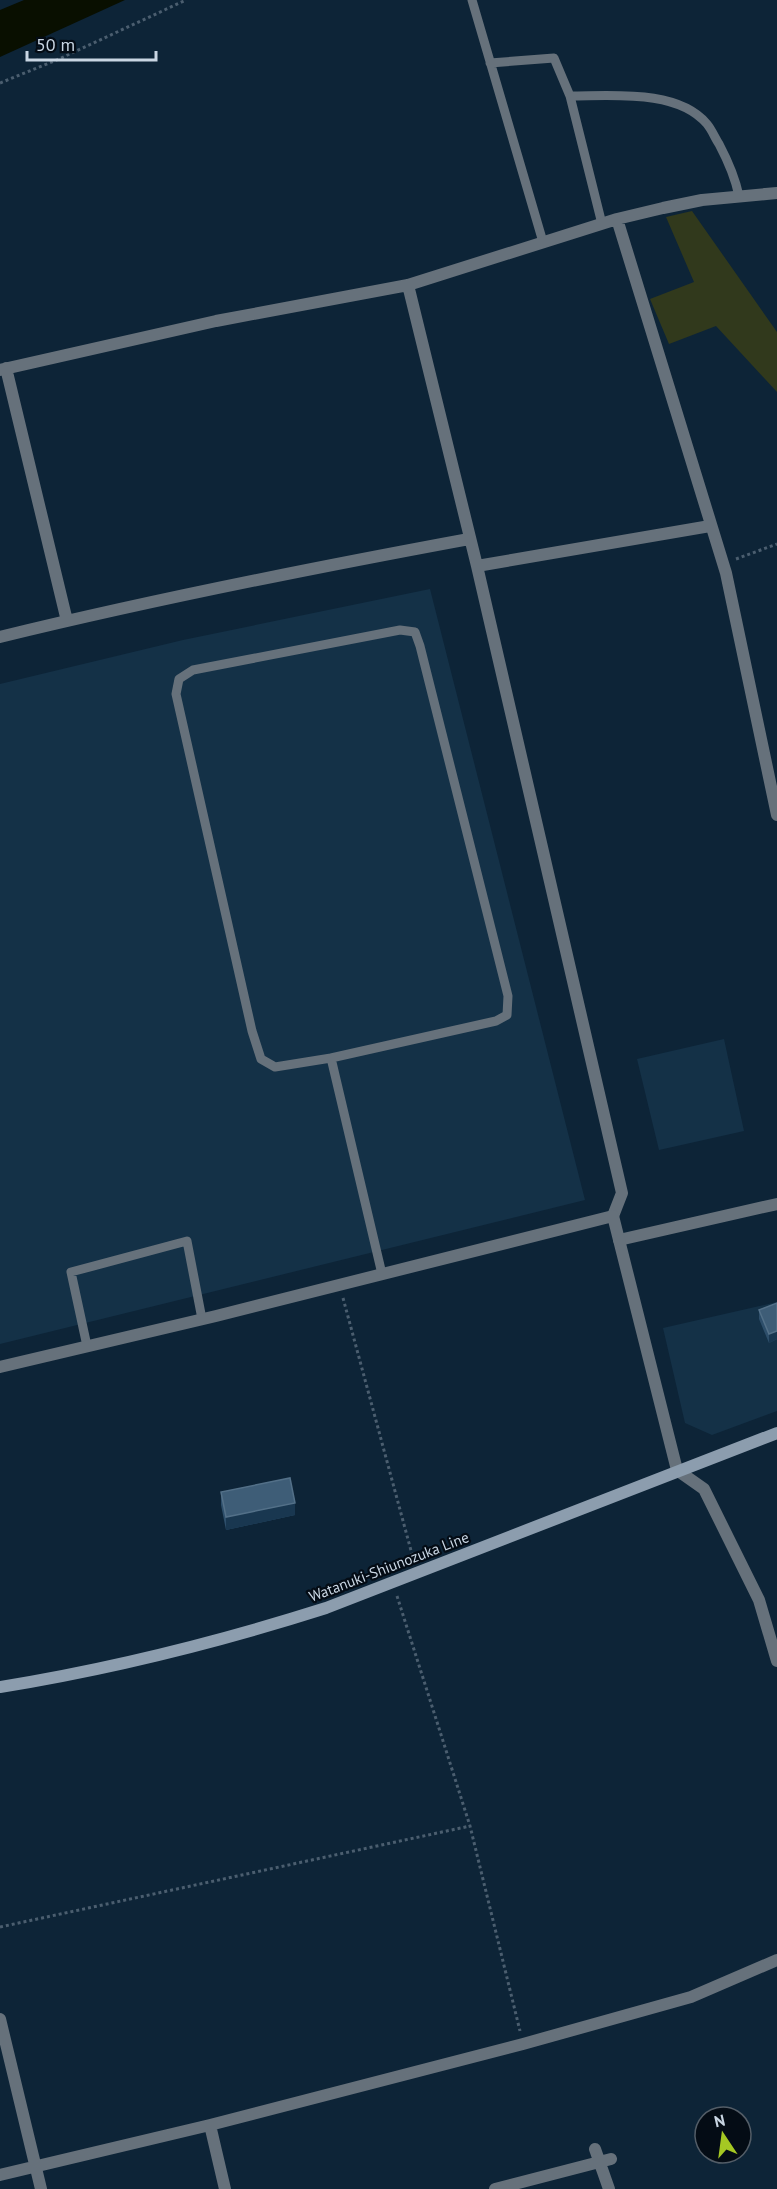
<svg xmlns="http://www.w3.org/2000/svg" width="777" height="2189" font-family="'PT Sans',sans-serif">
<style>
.built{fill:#143147}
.green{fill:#31391c}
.water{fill:#090f00}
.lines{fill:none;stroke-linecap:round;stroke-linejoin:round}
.path{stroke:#4b5e6f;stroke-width:3;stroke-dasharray:3 3;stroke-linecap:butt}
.service{stroke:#66717b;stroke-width:9}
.minor{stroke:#66717b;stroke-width:12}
.tertiary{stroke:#66717b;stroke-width:12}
.secondary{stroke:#8c9dae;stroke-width:12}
.wall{fill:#2d4e6a}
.shaded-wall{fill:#193750}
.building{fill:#3e5d77;stroke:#537088;stroke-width:1.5}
.labels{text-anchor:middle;stroke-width:4.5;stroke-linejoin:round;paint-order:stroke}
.street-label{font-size:15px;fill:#c9d6e3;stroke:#040c15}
</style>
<rect width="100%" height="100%" fill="#0d2437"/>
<!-- built -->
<path class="built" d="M430,589L585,1200L0,1344V684L183,640Z
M724,1039L744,1131L659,1150L637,1059Z
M777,1302V1411L712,1435L685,1423L663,1328Z"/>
<!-- green -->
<path class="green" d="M692,211L777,332V392L716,326L669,344L650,299L694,282L666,217Z"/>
<!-- water -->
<path class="water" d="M24,0H125L0,57V10Z"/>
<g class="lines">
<!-- path -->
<path class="path" d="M0,83L59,59L186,0
M736,559L777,544
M343,1298L413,1558
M397,1596L470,1826L520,2031
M0,1927L470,1826"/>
<!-- service -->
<path class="service" d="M472,0L543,242
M490,63L554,58L570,96L602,224
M570,96C612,96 678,89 707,124C712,130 715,138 719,144C728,161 735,177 739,196
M400,630L415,632L420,646L508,996L507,1015L496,1021L331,1058L275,1067L261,1059L252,1031L176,694L179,679L193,670Z
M331,1058L382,1274
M87,1346L71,1272L187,1241L202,1319"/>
<!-- minor -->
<path class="minor" d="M617,219L726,573L777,815
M408,285L477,566L622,1193L613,1216
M6,368L67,621
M0,370L216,321L408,285L617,219L663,208L702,200L777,193
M477,566L710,526
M0,637C155,599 312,568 469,539
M619,1240L777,1204
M677,1470L704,1489L759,1600L777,1661
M0,2019L41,2189
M210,2125L225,2189
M595,2149L609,2189
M0,2175L210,2125L523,2044L691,1997L777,1960
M495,2189L611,2159"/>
<!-- tertiary -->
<path class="tertiary" d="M0,1367L216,1316L613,1216L677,1470"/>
<!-- secondary -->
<path class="secondary" d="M0,1687C111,1669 219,1642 326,1608L777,1433"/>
</g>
<!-- wall -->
<path class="wall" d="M777,1303V1339L769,1343L759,1319V1310Z
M221,1492L295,1515L226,1530L221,1505Z"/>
<!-- shaded-wall -->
<path class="shaded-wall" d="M777,1331V1339L769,1343V1334Z
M295,1503V1515L226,1530V1517Z"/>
<!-- building -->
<path class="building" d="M777,1303V1331L769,1334L759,1310Z
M290,1478L295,1503L226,1517L221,1492Z"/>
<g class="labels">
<!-- street labels -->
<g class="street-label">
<text transform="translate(389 1567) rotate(-21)" y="5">Watanuki-Shiunozuka Line</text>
</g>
</g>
<!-- north arrow -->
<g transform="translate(723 2135) rotate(347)"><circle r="28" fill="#040c15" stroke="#535d67" stroke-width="1.5"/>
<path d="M0-4.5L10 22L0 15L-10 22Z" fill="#a5c823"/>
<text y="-9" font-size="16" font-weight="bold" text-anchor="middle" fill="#c9d6e3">N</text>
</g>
<!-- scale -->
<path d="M27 51v9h129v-9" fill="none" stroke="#c9d6e3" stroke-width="3"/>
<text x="36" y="51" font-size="18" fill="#c9d6e3" stroke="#040c15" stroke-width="4.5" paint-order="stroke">50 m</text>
</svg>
